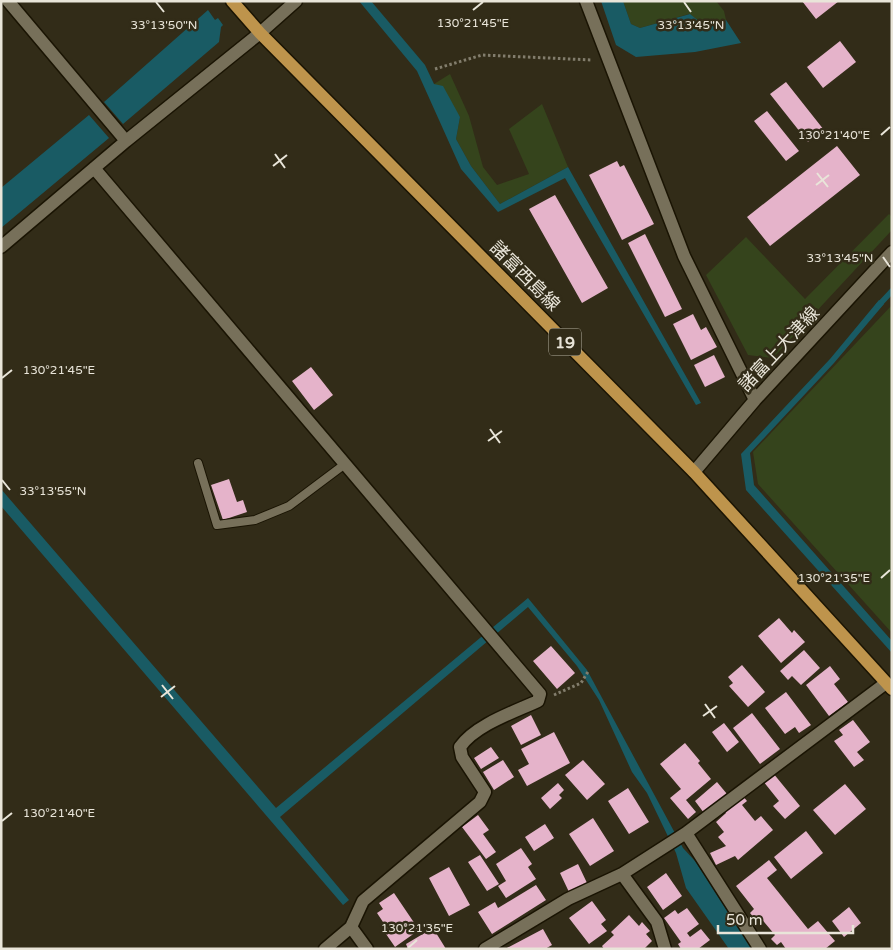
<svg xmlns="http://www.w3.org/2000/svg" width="893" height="950" font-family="'Varela Round','Noto Sans JP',sans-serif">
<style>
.green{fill:#35441c}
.water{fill:#195b64}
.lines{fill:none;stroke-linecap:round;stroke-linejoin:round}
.stream{stroke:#195b64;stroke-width:5.5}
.building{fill:#e5b3ca}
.service-casing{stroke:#1a1403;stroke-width:10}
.minor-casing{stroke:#1a1403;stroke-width:15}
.tertiary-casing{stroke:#1a1403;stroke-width:15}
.primary-casing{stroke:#1a1403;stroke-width:15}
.path{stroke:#827d6c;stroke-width:3;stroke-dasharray:2.5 2.5;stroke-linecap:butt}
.service{stroke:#77705a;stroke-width:8}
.minor{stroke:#77705a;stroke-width:12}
.tertiary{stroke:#77705a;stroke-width:12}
.primary{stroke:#be944c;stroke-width:12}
.ticks{fill:none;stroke:#e9e5d9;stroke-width:2}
.labels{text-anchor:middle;stroke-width:5;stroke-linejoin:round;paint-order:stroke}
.shield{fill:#322c18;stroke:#b2ae9f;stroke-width:1}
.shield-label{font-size:16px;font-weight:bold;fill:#e9e5d9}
.street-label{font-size:18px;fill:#e9e5d9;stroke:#322c18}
.ticks-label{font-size:12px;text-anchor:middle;fill:#e9e5d9;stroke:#322c18;stroke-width:5;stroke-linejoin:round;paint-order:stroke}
</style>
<rect width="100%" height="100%" fill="#322c18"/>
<!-- green -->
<path class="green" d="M623,1H716L724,11L726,20L700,22L689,14L640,28L631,24Z
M450,74L469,116L483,167L497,185L529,174L509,129L542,104L568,167L500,204L471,166L456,139L460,117L434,84Z
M889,214L892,217V230L773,358L748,355L706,275L746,237L805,299Z
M892,305V633L758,484L753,452Z"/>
<!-- water -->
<path class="water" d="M359,1H371L425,65L434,84L443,86L460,117L456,139L471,166L500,204L568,167L701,403L696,405L565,178L498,212L461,169L417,71Z
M601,1H623L631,24L640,28L690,14L700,22L726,20L741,43L695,52L636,57L616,45Z
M208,10L215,20L218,18L223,25L221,27L219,42L123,124L104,102Z
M89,115L109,138L1,228V188Z
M879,300L884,304L834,363L750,453L754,485L892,641V653L746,490L741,454L830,359Z
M1,489L276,808L528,598L587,670L683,848L695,861L752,949H729L686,888L676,853L647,793L632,772L599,700L577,666L528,607L280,817L349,900L343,905L1,506Z"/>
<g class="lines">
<!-- stream -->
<path class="stream" d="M878,306L892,291"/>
</g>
<!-- building -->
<path class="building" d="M802,1H839L816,19Z
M840,41L856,62L823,88L807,67Z
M786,82L824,130L808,142L770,94Z
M767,111L799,151L786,161L754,121Z
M837,146L860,175L770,246L747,217Z
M617,161L620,167L624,165L654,224L622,240L589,175Z
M555,195L608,288L582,303L529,209Z
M645,234L682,309L665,317L628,243Z
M693,314L701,330L706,327L717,347L691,360L673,324Z
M714,355L725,377L705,387L694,365Z
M311,367L333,395L314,410L292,381Z
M229,479L237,502L243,500L247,512L223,520L211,485Z
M779,618L792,633L794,630L805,642L781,663L758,636Z
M551,646L575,673L557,689L533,661Z
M804,650L820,668L801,685L792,676L788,680L780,671Z
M742,665L765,692L748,707L729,686L733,683L728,677Z
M830,666L840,679L834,684L848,702L829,716L806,685Z
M786,692L811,725L799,733L795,727L785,734L765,708Z
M752,713L780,749L760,764L733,728Z
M531,715L541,735L521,745L511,726Z
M853,720L870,742L857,752L864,760L854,767L834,741L843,735L839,730Z
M724,723L739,742L727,752L712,732Z
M554,732L570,763L527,786L518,770L529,764L521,749Z
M685,743L700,761L698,763L711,779L686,800L696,812L688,819L670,798L681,789L660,764Z
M491,747L499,758L481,769L474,758Z
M503,760L514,777L494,790L483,772Z
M583,760L605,784L587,800L565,775Z
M773,773L800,806L785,819L773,806L779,801L763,781Z
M717,782L727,794L704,813L695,801Z
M558,783L564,790L559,795L562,798L550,809L541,798Z
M845,784L866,809L835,835L813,810Z
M628,788L649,822L629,834L608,801Z
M742,795L747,801L742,805L755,821L761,816L773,830L738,860L735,856L716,865L710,853L726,846L718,837L724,832L716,822L726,813L724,810Z
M478,815L489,830L483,834L496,852L486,859L462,827Z
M593,818L614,851L590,866L569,834Z
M545,824L554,838L534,851L525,837Z
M806,831L823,853L791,879L774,857Z
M521,848L532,864L528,867L536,879L506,898L498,886L506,881L496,864Z
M480,855L499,884L487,891L468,862Z
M769,860L777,870L767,878L808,929L818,921L835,941L825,949H786L781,942L777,945L771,939L775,935L759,916L755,919L750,913L754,909L736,886Z
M578,864L587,883L569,892L560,873Z
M449,867L470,905L449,916L429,878Z
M666,873L682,896L663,910L647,887Z
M536,885L546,900L492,934L478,912L495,902L498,908Z
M394,893L419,930L395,947L386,934L389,931L377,913L383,909L379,903Z
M592,901L606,920L601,924L607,931L589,944L569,918Z
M849,907L861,923L844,937L832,921Z
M687,908L699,924L687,933L690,937L701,929L710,940L698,949H681L678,944L681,942L664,918L675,910L678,914Z
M629,915L639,926L642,922L650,931L646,934L652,941L644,949H604L602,946L614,935L611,932Z
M433,928L446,949H408L406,944Z
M543,929L552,945L545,949H505Z"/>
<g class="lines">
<!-- service casing -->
<g class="service-casing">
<path id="service" d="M198,463L217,525L255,520L289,506L345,464"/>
</g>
<!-- minor casing -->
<g class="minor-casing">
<path id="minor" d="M8,1L126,141
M94,168L540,694L538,701C514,712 475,725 460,747L462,757L485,792L480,802L363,901L351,927L325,949
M1,247L126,141L260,33L296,1
M686,833L760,949
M351,927L367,949
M485,949L568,899L622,874
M665,949L657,922L622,874L686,833L886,683"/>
</g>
<!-- tertiary casing -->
<g class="tertiary-casing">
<path id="tertiary" d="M586,1L684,256L755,400
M694,472L755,400L892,252"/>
</g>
<!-- primary casing -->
<g class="primary-casing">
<path id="primary" d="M232,1L260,33L694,472L892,689"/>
</g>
<!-- path -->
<path class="path" d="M435,69L482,55L592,60
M554,695L581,683L589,670"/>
<!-- service -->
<use href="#service" class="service"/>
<!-- minor -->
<use href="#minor" class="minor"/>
<!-- tertiary -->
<use href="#tertiary" class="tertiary"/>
<!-- primary -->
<use href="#primary" class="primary"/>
</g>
<!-- ticks -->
<path class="ticks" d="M156,2L164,12M684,2L691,12M473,10L483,2M881,135L890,127M275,154L285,168M273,166L287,155M817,173L828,187M816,185L829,175M883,257L890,267M2,378L12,370M490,429L500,443M488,441L502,431M2,480L10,490M881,578L890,570M162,685L173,699M161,697L175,686M705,704L715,718M703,716L717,706M2,821L12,813M408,948L417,940"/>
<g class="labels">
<!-- shield labels -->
<rect class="shield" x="549" y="328.5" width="32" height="27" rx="4"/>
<g class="shield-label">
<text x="565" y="348">19</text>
</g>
<!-- street labels -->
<g class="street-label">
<text transform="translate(525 276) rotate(45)" y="6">諸富西島線</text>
<text transform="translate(779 349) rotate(-47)" y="6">諸富上大津線</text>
</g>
</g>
<g class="ticks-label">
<text x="473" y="27">130°21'45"E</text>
<text x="164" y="29">33°13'50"N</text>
<text x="691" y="29">33°13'45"N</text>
<text x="834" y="139">130°21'40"E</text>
<text x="840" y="262">33°13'45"N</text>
<text x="59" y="374">130°21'45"E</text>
<text x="53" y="495">33°13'55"N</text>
<text x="834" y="582">130°21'35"E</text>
<text x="59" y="817">130°21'40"E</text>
<text x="417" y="932">130°21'35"E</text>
</g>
<!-- border -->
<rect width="893" height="950" fill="none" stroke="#e9e5d9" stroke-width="5"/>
<!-- scale -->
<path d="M718 925v8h135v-8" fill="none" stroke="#e9e5d9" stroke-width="2.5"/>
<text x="726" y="925" font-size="15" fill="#e9e5d9" stroke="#322c18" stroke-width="4" paint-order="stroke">50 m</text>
</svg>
